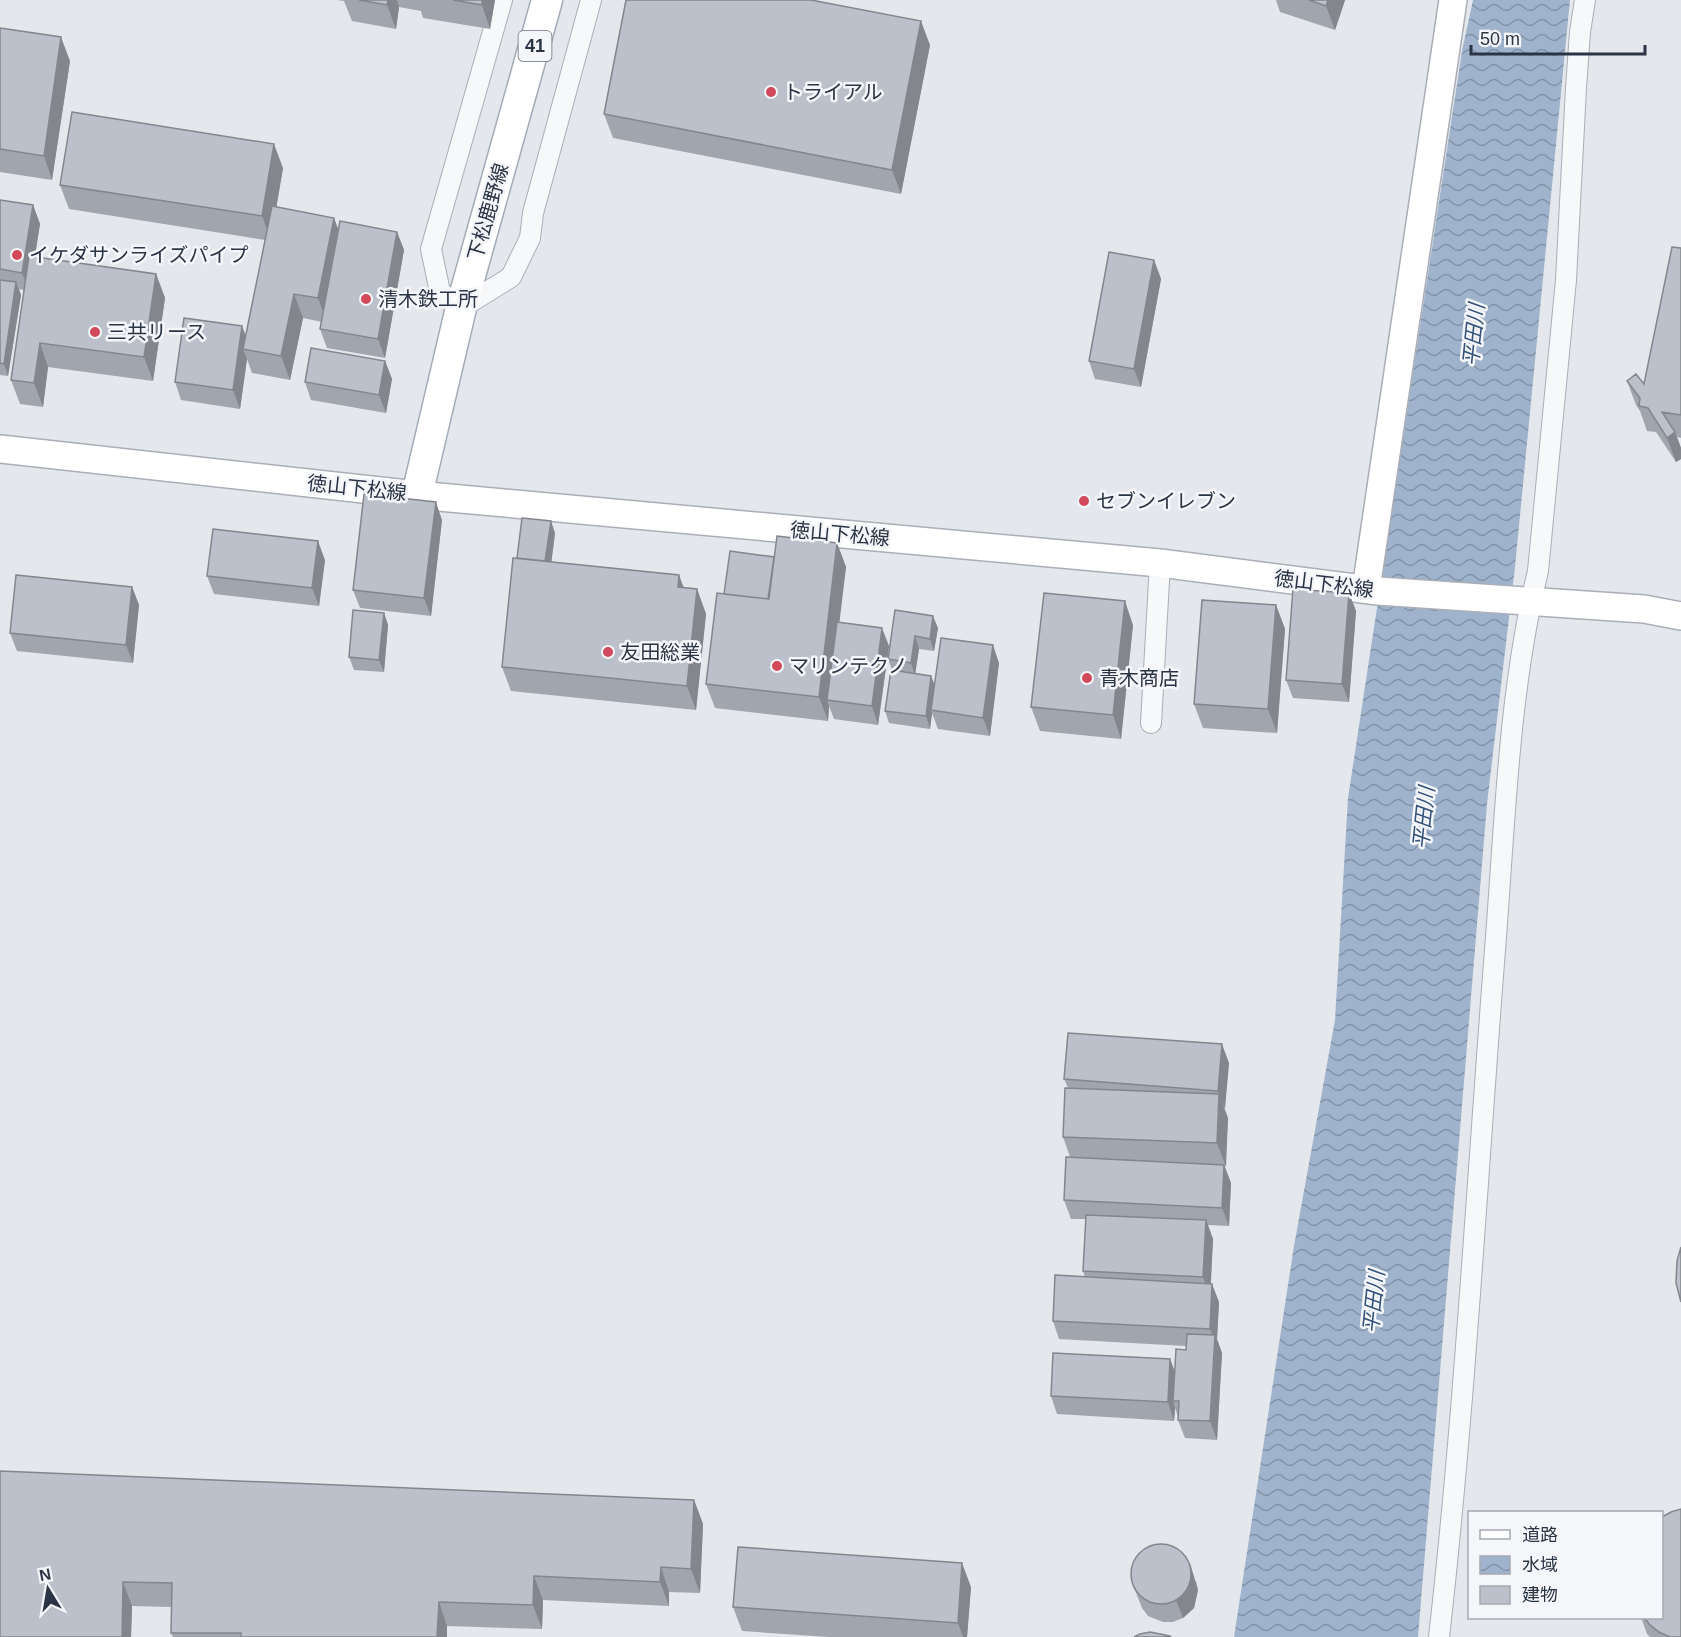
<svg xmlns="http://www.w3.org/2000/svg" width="1681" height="1637" font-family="Helvetica,'Noto Sans JP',sans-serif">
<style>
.water{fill:url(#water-waves)}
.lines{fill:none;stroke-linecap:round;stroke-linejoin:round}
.street-casing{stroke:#a9aeb7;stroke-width:22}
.secondary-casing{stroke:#a9aeb7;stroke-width:30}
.primary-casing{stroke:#a3abb8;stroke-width:33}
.street{stroke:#f7f8fa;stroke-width:20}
.secondary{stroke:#fff;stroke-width:27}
.primary{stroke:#fff;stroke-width:30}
.wall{fill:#a1a5ae}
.shaded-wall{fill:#83868d}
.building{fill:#bbc0ca;stroke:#83868d;stroke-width:1.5}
.poi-dot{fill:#d1495b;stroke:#f4f6f9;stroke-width:2}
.labels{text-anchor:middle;stroke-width:5;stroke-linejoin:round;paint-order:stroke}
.shield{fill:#f4f6f9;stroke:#676e7b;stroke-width:1.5}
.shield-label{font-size:18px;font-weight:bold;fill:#2b3445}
.poi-label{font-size:20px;fill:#2b3445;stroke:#f4f6f9;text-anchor:start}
.street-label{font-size:20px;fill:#2b3445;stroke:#f4f6f9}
.water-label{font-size:21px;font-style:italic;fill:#34527a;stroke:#f4f6f9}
</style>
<defs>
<pattern id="water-waves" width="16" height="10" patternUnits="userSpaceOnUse" patternTransform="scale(1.5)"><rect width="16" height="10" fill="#9fb4cc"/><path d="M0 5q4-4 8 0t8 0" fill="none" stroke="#8293a7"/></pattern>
</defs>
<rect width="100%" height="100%" fill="#e4e7ec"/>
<!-- water -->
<path class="water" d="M1473,0H1570L1515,567L1487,804L1418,1637H1234L1294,1246L1335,1020L1348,798L1462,51Z"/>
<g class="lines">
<!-- street casing -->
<g class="street-casing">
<path id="street" d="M502,0L431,249L440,292L461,308L511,277L530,238L533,213L591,0
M1151,723L1160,563
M1439,1637C1465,1409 1477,1179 1495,950C1505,824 1508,695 1538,571L1566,280L1576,88L1580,32L1585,0"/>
</g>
<!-- secondary casing -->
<g class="secondary-casing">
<path id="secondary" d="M0,449L417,495L1160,563L1378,591L1644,609L1681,616
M1366,589L1453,0"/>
</g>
<!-- primary casing -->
<g class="primary-casing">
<path id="primary" d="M417,495L461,308L547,0"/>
</g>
<!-- street -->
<use href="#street" class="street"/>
<!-- secondary -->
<use href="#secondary" class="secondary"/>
<!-- primary -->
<use href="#primary" class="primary"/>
</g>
<!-- wall -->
<path class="wall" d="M337,0H495L490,29L423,18L421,11L399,7L396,29L352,21L344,1Z
M1276,0H1345L1335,30L1280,12Z
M0,28L70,61L52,180L0,172Z
M930,45L901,194L613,138L604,114Z
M283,168L276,207L334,218L338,230L397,232L404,250L385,358L327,348L320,329L322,322L303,318L290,380L252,373L247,359L240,409L181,400L175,382L246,336L265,240L69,209L60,185Z
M0,200L33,205L40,224L35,257L156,274L165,298L153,381L48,367L43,407L20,404L11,380L24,290L19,289L21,295L8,376L0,375Z
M1681,248V438L1677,437L1681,448V459L1676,462L1656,432L1647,431L1640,411L1636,405L1627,381L1644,384Z
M1154,260L1161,279L1141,387L1095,379L1089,361Z
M385,361L392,379L386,413L311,400L305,382Z
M442,520L431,616L360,608L353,590Z
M555,533L551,562L684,588L697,589L706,614L696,710L511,691L502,667Z
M837,543L846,567L839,622L889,646L878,725L834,719L829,706L828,721L715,708L706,684L724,594L774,557Z
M325,560L319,606L214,594L207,576Z
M132,587L139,605L133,663L17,651L10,633Z
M1349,593L1356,611L1349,702L1293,698L1286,680Z
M1276,605L1285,629L1277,733L1203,728L1194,704Z
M895,610L938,628L934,651L919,649L915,674L935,685L999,663L990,736L938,729L932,713L930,729L889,723L885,711L892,670L888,659Z
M384,613L388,625L384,672L354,670L349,657Z
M1133,625L1121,739L1040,731L1031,707Z
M1229,1063L1224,1109L1228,1118L1225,1167L1231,1183L1229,1226L1208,1225L1213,1239L1211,1283L1219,1302L1217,1339L1222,1353L1217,1440L1185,1438L1178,1420V1416L1175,1408L1174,1421L1057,1414L1051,1396L1170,1359L1174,1371L1186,1350V1346L1059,1339L1053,1321L1085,1277L1083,1271L1086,1219H1071L1064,1200L1070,1157L1063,1137L1068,1088L1064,1079Z
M0,1471L694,1500L703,1524L700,1593L669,1592V1606L543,1600L542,1629L447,1626V1637H173L171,1633V1607L132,1606L131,1637Z
M1131,1580L1196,1581L1198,1590L1194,1608L1183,1618L1173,1622H1163L1148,1616L1142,1608Z
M971,1587L967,1637H829L742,1631L733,1607Z
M1641,1617H1662L1681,1637H1650L1647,1634Z"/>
<!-- shaded-wall -->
<path class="shaded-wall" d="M388,0H397L399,7L396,29L387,5Z
M482,0H495L490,29L482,5Z
M1328,0H1345L1335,30L1326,6Z
M921,21L930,45L901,194L892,170Z
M61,37L70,61L52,180L44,156Z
M274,144L283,168L271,240L262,216Z
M33,205L40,224L29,291L22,273Z
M334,218L343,242L327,323L318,298Z
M397,232L404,250L385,358L378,339Z
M1154,260L1161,279L1141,387L1134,369Z
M156,274L165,298L153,381L144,357Z
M16,282L21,295L8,376L4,364Z
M294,294L303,318L290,380L281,356Z
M242,326L249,344L243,349L247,359L240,409L233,390Z
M40,343L48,367L43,407L34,383Z
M385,361L392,379L386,413L379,395Z
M1675,432L1681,448V459L1676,462L1667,438Z
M436,502L442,520L431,616L424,598Z
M551,521L555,533L549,581L544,568Z
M318,541L325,560L319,606L312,588Z
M837,543L846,567L830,701L827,700L829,706L828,721L819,697Z
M679,575L688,599L678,587Z
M132,587L139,605L133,663L126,645Z
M697,589L706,614L696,710L687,686Z
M1349,593L1356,611L1349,702L1342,684Z
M1125,601L1133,625L1121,739L1113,715Z
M1276,605L1285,629L1277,733L1268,709Z
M384,613L388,625L384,672L379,660Z
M933,616L938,628L934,651L930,639Z
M882,628L889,646L878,725L872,706Z
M915,636L919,649L915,675L911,663Z
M993,645L999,663L990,736L983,718Z
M931,676L936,688L931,710L932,713L930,729L926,716Z
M1222,1044L1229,1063L1225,1109L1218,1091Z
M1219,1094L1228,1118L1226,1167L1217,1143Z
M1224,1165L1231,1183L1229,1226L1222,1208Z
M1206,1220L1213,1239L1210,1295L1203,1277Z
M1212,1284L1219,1302L1217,1339L1222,1353L1217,1440L1210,1421L1215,1343L1210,1329Z
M1170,1359L1177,1377L1173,1401L1175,1408L1174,1421L1168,1402Z
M694,1500L703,1524L700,1593L691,1569Z
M962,1563L971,1587L967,1637H963L958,1623Z
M1190,1563L1198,1590L1194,1608L1183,1618L1176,1600Z
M661,1567L669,1592V1606L660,1582Z
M534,1576L543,1600L542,1629L533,1605Z
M123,1582L132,1606L131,1637H122Z
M439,1602L447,1626V1637H437Z"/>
<!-- building -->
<path class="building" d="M359,0H388L387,5Z
M453,0H482V5Z
M626,0H811L921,21L892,170L604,114Z
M1309,0H1328L1326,6Z
M0,28L61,37L44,156L0,149Z
M72,112L274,144L262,216L60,185Z
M0,200L33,205L22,273L0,269Z
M272,206L334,218L318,298L294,294L281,356L243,349Z
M340,221L397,232L378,339L320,329Z
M1672,247L1681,248V415L1662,412L1675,432L1667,438L1648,408L1639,406L1640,398L1627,381L1636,374L1644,384Z
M1109,252L1154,260L1134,369L1089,361Z
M29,256L156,274L144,357L40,343L34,383L11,380Z
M0,280L16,282L4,364L0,363Z
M184,318L242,326L233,390L175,382Z
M311,348L385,361L379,395L305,382Z
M364,494L436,502L424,598L353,590Z
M522,518L551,521L545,561L517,558Z
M213,529L318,541L312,588L207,576Z
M777,536L837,543L819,697L706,684L717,593L769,599Z
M730,551L774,557L768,599L724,594Z
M513,558L679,575L678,587L697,589L687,686L502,667Z
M16,575L132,587L126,645L10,633Z
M1293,589L1349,593L1342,684L1286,680Z
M1044,593L1125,601L1113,715L1031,707Z
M1202,600L1276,605L1268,709L1194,704Z
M353,610L384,613L379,660L349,657Z
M895,610L933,616L930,639L915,636L911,663L888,659Z
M837,622L882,628L872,706L827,700Z
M941,638L993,645L983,718L931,710Z
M891,670L931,676L926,716L885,711Z
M1068,1033L1222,1044L1218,1091L1064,1079Z
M1065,1088L1219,1094L1217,1143L1063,1137Z
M1066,1157L1224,1165L1222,1208L1064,1200Z
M1086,1215L1206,1220L1203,1277L1083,1271Z
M1681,1247V1302L1676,1283L1677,1261Z
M1055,1275L1212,1284L1210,1329L1053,1321Z
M1187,1334L1215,1335L1210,1421L1178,1420L1179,1401H1173L1176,1349L1186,1350Z
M1053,1353L1170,1359L1168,1402L1051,1396Z
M0,1471L694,1500L691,1569L661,1567L660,1582L534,1576L533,1605L439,1602L437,1637H241V1633H171L172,1583L123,1582L122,1637H0Z
M1681,1509V1637H1670L1659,1632L1649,1624L1644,1617H1662V1517L1671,1512Z
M1131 1574a30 30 0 1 1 60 0a30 30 0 1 1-60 0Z
M738,1547L962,1563L958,1623L733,1607Z
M1150,1632L1170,1636L1171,1637H1134L1140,1634Z"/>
<!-- markers -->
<g class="poi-dot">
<circle cx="771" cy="92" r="6"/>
<circle cx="17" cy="255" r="6"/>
<circle cx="366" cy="299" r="6"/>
<circle cx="95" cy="332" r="6"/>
<circle cx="1084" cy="501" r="6"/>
<circle cx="608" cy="652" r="6"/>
<circle cx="777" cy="666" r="6"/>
<circle cx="1087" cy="678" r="6"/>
</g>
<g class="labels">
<!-- shield labels -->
<rect class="shield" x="518.5" y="31" width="33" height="30" rx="4.5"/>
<g class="shield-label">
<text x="535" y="52">41</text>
</g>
<!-- poi labels -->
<g class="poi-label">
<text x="783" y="99">トライアル</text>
<text x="29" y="262">イケダサンライズパイプ</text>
<text x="378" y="306">清木鉄工所</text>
<text x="107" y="339">三共リース</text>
<text x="1096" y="508">セブンイレブン</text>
<text x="620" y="659">友田総業</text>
<text x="789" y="673">マリンテクノ</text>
<text x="1099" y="685">青木商店</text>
</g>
<!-- street labels -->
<g class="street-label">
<text transform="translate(488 212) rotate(-74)" y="7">下松鹿野線</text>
<text transform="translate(357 488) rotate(6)" y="7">徳山下松線</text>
<text transform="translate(840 534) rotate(5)" y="7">徳山下松線</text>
<text transform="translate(1324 584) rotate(7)" y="7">徳山下松線</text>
</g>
<!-- water labels -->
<g class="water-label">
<text transform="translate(1474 335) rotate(-84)" y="7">平田川</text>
<text transform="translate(1424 818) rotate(-84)" y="7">平田川</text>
<text transform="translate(1374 1302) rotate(-84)" y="7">平田川</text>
</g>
</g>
<!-- legend -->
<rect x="1468" y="1511" width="195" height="108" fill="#f4f6f9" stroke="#a4a8b1" stroke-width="1.5"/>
<rect x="1480" y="1530" width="30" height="9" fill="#ffffff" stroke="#a4a8b1" stroke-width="1.5"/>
<text x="1522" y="1541" font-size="18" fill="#2b3445">道路</text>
<rect x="1480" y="1556" width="30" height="18" fill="url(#water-waves)" stroke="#a4a8b1" stroke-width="1.5"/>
<text x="1522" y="1571" font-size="18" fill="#2b3445">水域</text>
<rect x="1480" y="1586" width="30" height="18" fill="#bbc0ca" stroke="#a4a8b1" stroke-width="1.5"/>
<text x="1522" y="1601" font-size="18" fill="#2b3445">建物</text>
<!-- north arrow -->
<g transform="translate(48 1589) rotate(349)" stroke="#f4f6f9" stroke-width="4.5" paint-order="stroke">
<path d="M0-4.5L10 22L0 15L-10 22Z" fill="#2b3445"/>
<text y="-9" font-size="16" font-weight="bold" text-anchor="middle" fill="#2b3445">N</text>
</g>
<!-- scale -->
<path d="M1471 45v9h174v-9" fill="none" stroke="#2b3445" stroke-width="3"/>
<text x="1480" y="45" font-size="18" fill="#2b3445" stroke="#f4f6f9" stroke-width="4.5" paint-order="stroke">50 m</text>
</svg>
